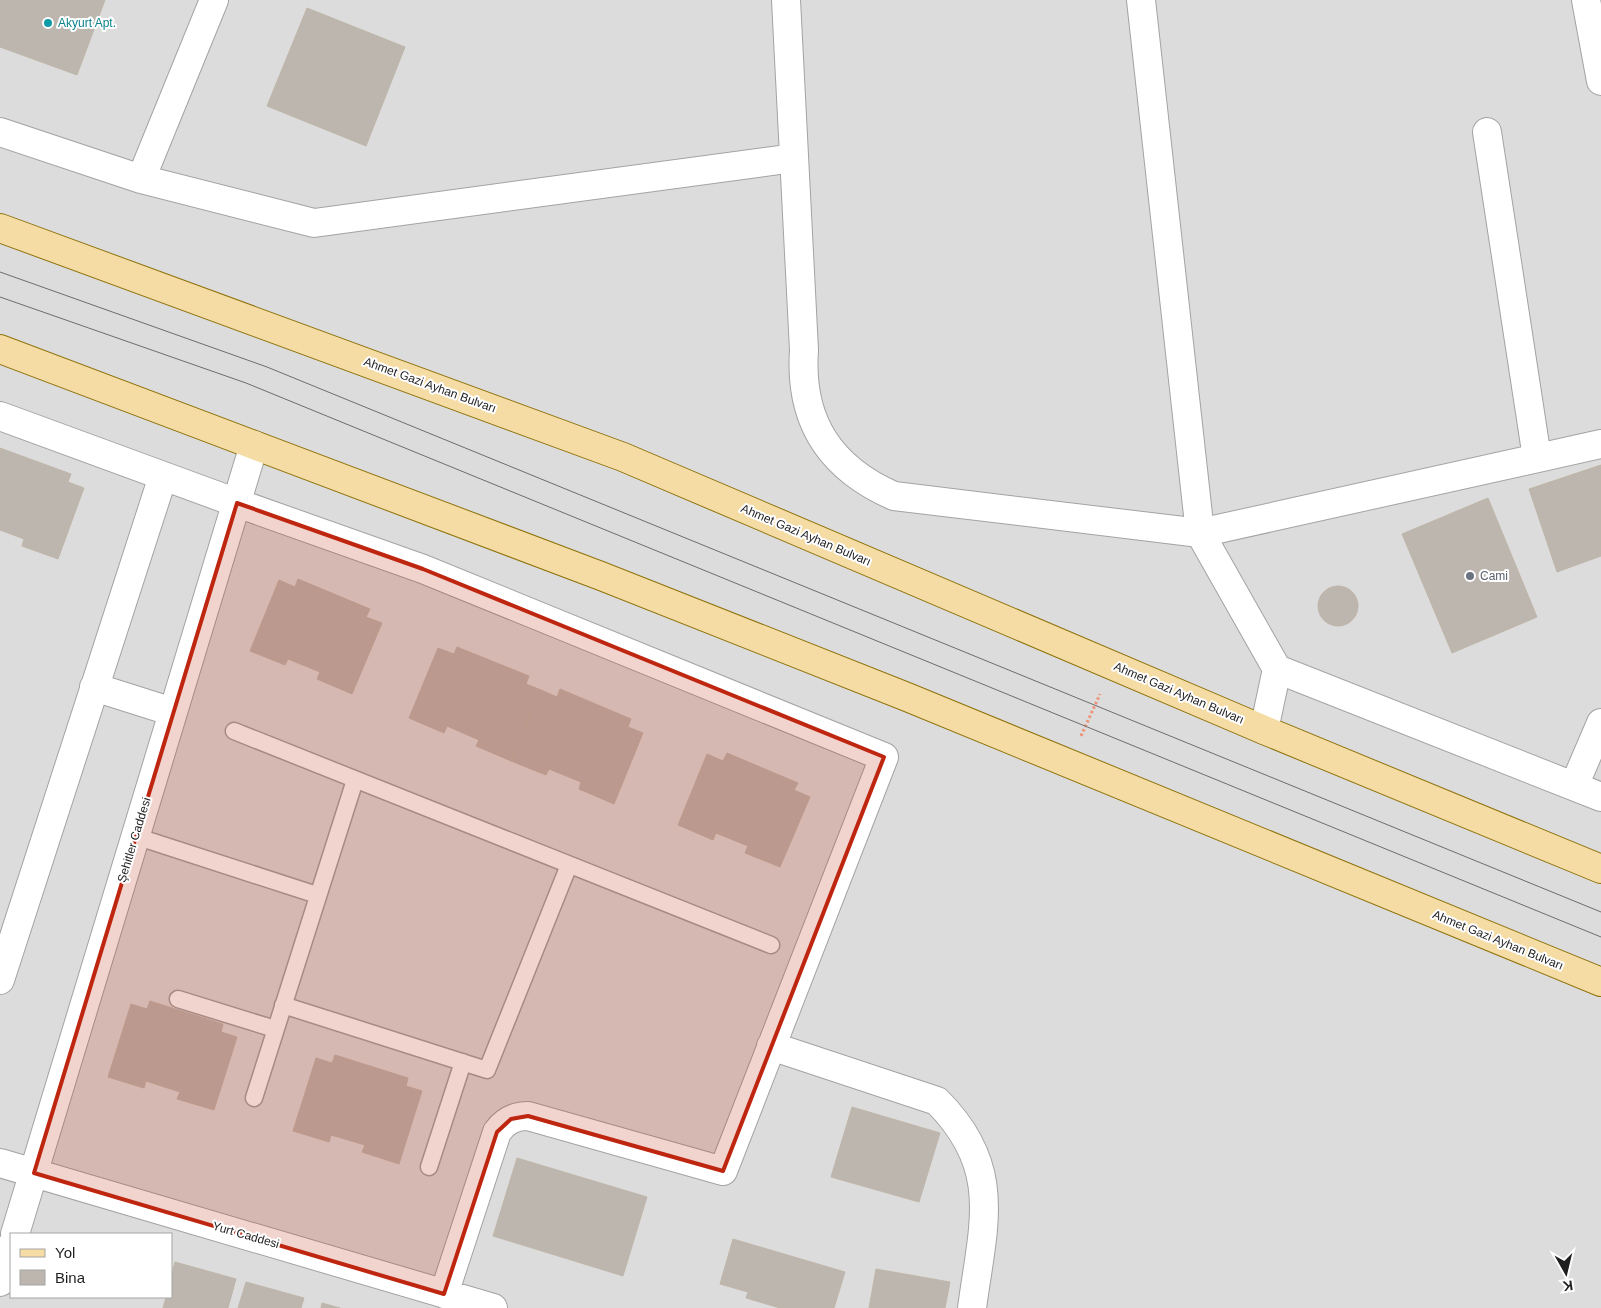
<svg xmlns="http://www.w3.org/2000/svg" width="1601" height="1308" font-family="Helvetica,sans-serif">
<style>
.residential{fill:#dddcdc;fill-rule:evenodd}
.building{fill:#bcb6af;stroke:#bfb6a9}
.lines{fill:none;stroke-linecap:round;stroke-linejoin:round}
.lane-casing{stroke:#a3a3a3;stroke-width:19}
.street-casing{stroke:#a3a3a3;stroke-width:30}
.primary-casing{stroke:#8e730c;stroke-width:30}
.path{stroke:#ef9377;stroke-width:3;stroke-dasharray:2.5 2.5;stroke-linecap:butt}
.lane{stroke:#fff;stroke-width:16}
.street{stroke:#fff;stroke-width:28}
.primary{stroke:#f5dca5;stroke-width:28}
.tram{stroke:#6d6d6d;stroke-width:1}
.marked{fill:#be2610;fill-opacity:0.2;stroke:#be2610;stroke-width:4;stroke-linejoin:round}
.culture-dot{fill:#0f9aa8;stroke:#fff;stroke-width:2}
.worship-dot{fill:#6b7280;stroke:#fff;stroke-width:2}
.labels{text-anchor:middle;stroke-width:4;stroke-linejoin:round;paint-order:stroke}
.culture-label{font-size:12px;fill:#0d838f;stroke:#fff;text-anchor:start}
.street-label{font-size:12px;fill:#1f1f1f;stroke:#fff}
.worship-label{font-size:12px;fill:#5b616d;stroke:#fff;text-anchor:start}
</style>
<rect width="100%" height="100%" fill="#efede6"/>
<!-- residential -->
<path class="residential" d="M0,0H1601V1308H0ZM11,1234H171V1297H11Z"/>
<!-- building -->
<path class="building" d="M0,0H105L77,75L0,47Z
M307,8L405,47L366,146L267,106Z
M0,448L71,474L68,482L84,488L58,559L22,546L24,539L0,530Z
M1601,465V556L1557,572L1529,489Z
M1488,498L1537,617L1452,653L1402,534Z
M298,579L370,609L366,617L382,623L352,694L317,679L320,672L288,659L285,665L250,651L279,580L295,587Z
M1318 606a20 20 0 1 1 40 0a20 20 0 1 1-40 0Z
M457,647L529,676L526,684L541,690L511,761L476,746L479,740L447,726L444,733L409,718L438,648L454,654Z
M560,689L631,719L628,727L643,733L614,804L579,789L581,782L549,769L546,775L511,761L541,690L557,697Z
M727,753L798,783L794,790L810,797L780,867L745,853L748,846L716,833L713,840L678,825L707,754L723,761Z
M150,1001L223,1024L221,1032L237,1037L214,1110L177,1099L180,1092L146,1081L144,1088L108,1077L131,1004L147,1009Z
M335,1055L408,1078L406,1086L422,1091L399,1164L362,1152L365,1145L331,1135L329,1142L293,1131L316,1058L332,1063Z
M852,1107L940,1133L919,1202L831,1177Z
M517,1158L647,1197L623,1276L493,1236Z
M733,1239L845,1272L834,1308H780L746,1298L748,1292L720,1284Z
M175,1262L236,1279L228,1308H163L166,1297H171V1277Z
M876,1269L950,1282L945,1308H869Z
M246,1282L304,1298L301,1308H238Z
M322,1303L340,1308H321Z"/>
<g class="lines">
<!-- lane casing -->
<g class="lane-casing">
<path id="lane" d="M234,731L771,945
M135,836L317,895
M178,999L275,1029
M283,1005L487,1070L569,865
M254,1098L355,780
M429,1167L463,1062"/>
</g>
<!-- street casing -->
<g class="street-casing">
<path id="street" d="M786,0L804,350C799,421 830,468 894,496L1200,533L1601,444
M1141,0L1200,533L1277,669L1601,797
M1586,0L1601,81
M0,132L141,179L314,223L794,158
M1487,132L1537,458
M141,179L214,0
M0,416L237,503L423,569L884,757L723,1171L528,1116C514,1116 505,1121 497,1132L444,1294
M94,687L173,712
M1264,730L1277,669
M1574,786L1601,723
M0,980L163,476
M771,1046L937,1101C1004,1168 983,1225 972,1308
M0,1163L493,1308
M15,1234L254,445
M0,1282L11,1246"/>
</g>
<!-- primary casing -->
<g class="primary-casing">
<path id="primary" d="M0,228L623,457L1264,730L1601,869
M0,349L601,576L907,697L1601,982"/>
</g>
<!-- path -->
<path class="path" d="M1081,736L1100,694"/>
<!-- lane -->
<use href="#lane" class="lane"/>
<!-- street -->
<use href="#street" class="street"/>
<!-- primary -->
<use href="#primary" class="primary"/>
<!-- tram -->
<path class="tram" d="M0,272L267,367L1601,912
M0,297L246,383L1601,937"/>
</g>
<!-- marked area -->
<path class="marked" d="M237,503L423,569L884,757L723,1171L528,1116L511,1119L497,1132L444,1294L34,1173Z"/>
<!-- markers -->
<circle class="culture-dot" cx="48" cy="23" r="5"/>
<circle class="worship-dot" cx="1470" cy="576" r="5"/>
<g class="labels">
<!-- culture labels -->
<g class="culture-label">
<text x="58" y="27">Akyurt Apt.</text>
</g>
<!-- street labels -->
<g class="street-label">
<text transform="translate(430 385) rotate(20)" y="4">Ahmet Gazi Ayhan Bulvarı</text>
<text transform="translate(806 535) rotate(23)" y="4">Ahmet Gazi Ayhan Bulvarı</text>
<text transform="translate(1179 693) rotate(23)" y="4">Ahmet Gazi Ayhan Bulvarı</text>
<text transform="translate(134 840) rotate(-73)" y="4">Şehitler Caddesi</text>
<text transform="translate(1498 940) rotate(22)" y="4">Ahmet Gazi Ayhan Bulvarı</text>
<text transform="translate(246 1235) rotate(16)" y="4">Yurt Caddesi</text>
</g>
<!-- worship labels -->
<g class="worship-label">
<text x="1480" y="580">Cami</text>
</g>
</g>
<!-- legend -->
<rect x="10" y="1233" width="162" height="65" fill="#ffffff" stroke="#a5a5a5"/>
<rect x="20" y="1249" width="25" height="8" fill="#f5dca5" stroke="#a5a5a5"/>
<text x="55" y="1258" font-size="15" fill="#1f1f1f">Yol</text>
<rect x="20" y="1270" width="25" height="15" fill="#bcb6af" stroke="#a5a5a5"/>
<text x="55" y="1283" font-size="15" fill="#1f1f1f">Bina</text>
<!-- north arrow -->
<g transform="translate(1566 1273) rotate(172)" stroke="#ffffff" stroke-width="4" paint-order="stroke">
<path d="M0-4L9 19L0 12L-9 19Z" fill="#1f1f1f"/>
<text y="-8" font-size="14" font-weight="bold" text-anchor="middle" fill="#1f1f1f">K</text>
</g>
</svg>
